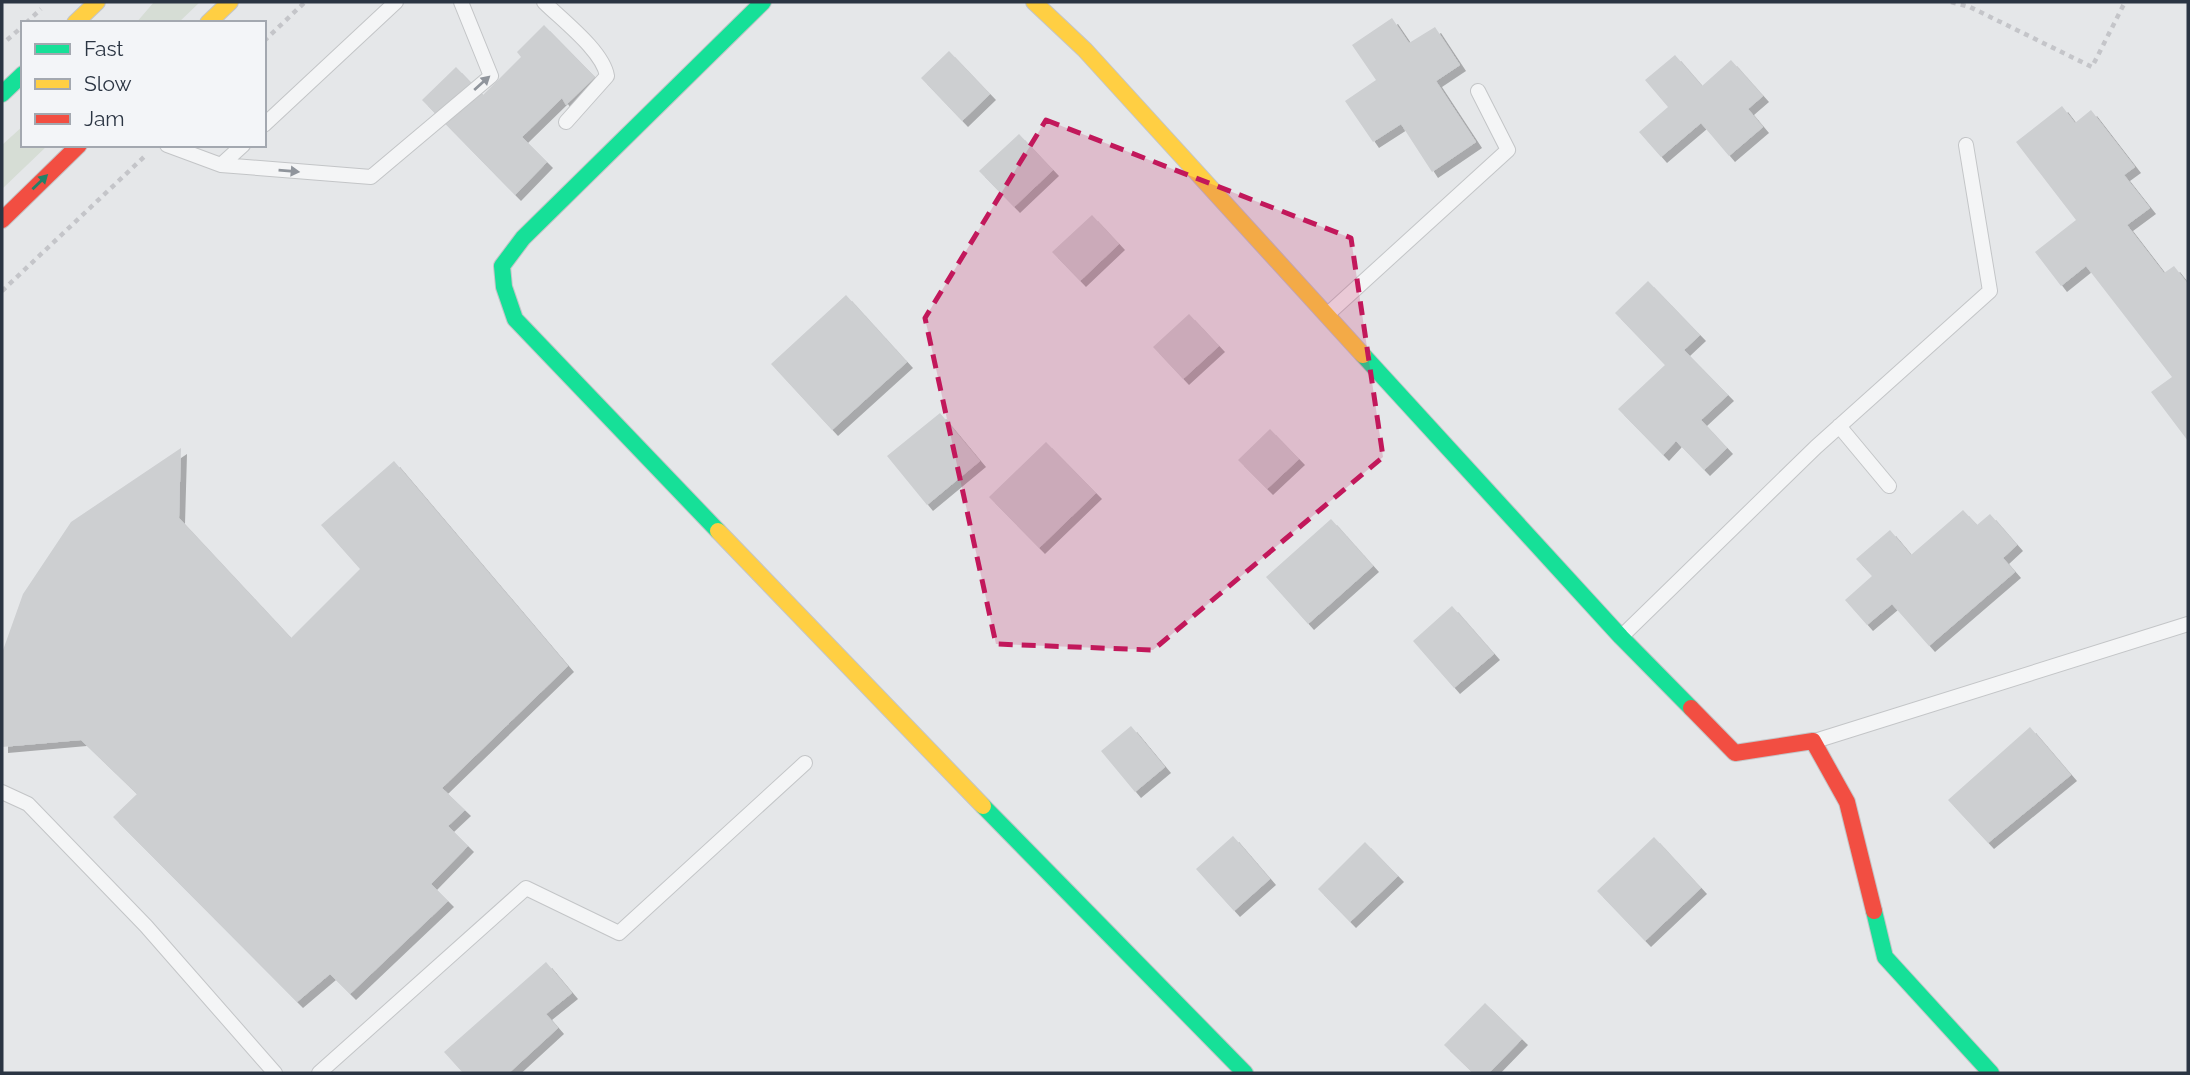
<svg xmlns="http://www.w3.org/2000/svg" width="2190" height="1075" font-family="Raleway,sans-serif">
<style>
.green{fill:#d6ddd5}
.building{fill:#cdcfd1;filter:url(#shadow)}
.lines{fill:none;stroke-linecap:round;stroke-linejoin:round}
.lane-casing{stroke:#c3c5c7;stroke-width:16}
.fast-casing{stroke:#c3c5c7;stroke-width:18}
.slow-casing{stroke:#c3c5c7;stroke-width:18}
.jam-casing{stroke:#c3c5c7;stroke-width:18}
.path{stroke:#c4c5c9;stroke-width:4.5;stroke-dasharray:5 5;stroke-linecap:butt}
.lane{stroke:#f4f5f6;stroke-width:14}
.fast{stroke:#16e098;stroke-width:16}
.slow{stroke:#ffcf43;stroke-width:16}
.jam{stroke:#f24e42;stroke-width:16}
.oneway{fill:#90959c}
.oneway2{fill:#228269}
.marked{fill:#c2185b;fill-opacity:0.2;stroke:#c2185b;stroke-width:5;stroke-dasharray:14 9;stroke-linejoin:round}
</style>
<defs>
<filter id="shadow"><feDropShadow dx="6" dy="6" stdDeviation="0" flood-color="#0004"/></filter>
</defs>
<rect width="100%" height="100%" fill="#e5e7e9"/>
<!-- green -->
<path class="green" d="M154,2H200L178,23H136Z
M23,126V145H48L2,189V145Z"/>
<!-- building -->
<path class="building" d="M1392,18L1409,43L1435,27L1460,65L1436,81L1476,142L1432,172L1401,124L1373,142L1345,101L1376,80L1352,45Z
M544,25L595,77L566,105L562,98L522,137L547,162L515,195L422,100L456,67L483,95L521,57L517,52Z
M949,51L990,94L962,121L921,78Z
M1675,55L1702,86L1731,60L1763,96L1748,109L1763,127L1729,156L1701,123L1661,157L1639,132L1668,107L1645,80Z
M2062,106L2075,123L2091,110L2135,167L2124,175L2150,208L2127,225L2164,273L2174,266L2188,284V441L2151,392L2172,377L2086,266L2061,286L2035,252L2076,220L2016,142Z
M1019,134L1053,170L1014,207L979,171Z
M1092,215L1119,244L1080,281L1052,252Z
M1648,281L1700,335L1684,350L1728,395L1701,420L1727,448L1704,470L1676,441L1663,455L1618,409L1665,365L1615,313Z
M846,295L907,362L832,430L771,364Z
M1189,314L1219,346L1183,379L1153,347Z
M940,413L980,461L927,505L887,456Z
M1270,429L1299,459L1267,489L1238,460Z
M1046,442L1096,493L1039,548L989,497Z
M181,448L179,518L291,638L360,569L321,525L394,461L568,666L442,788L465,810L448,826L468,846L431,884L448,901L350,994L330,974L297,1002L113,817L137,794L81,740L2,747V653L23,594L71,522Z
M1963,510L1977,525L1990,514L2017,545L2003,558L2015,572L1929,646L1892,604L1867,625L1845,600L1872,576L1856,559L1890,530L1911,555Z
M1331,519L1373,566L1308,624L1266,577Z
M1452,606L1494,654L1454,688L1413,641Z
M1131,726L1165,767L1135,792L1101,751Z
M2030,727L2071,775L1988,843L1948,800Z
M1233,836L1270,879L1234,911L1196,869Z
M1654,837L1701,888L1645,941L1597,891Z
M1365,842L1398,876L1350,922L1318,889Z
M546,962L572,993L546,1014L558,1028L509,1073H463L444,1052Z
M1485,1003L1522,1039L1489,1073H1473L1444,1045Z"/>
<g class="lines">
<!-- lane casing -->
<g class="lane-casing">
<path id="lane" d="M544,2C562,20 603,51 607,76L566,122
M264,125L396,2
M167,145L221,165L243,145
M221,165L371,177L491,76L461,2
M1329,313L1508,150L1478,91
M1839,426L1889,486
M1622,636L1816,447L1990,291L1966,145
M1815,741L2188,624
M2,792L28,804L146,926L275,1073
M319,1073L526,888L619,933L805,763"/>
</g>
<!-- fast casing -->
<g class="fast-casing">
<path id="fast" d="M2,94L23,74
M1363,355L1621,637L1691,708
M718,531L515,319L504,287L502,266L523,238L763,2
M983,806L1245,1073
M1874,911L1885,957L1991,1073"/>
</g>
<!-- slow casing -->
<g class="slow-casing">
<path id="slow" d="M1034,2L1085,50L1363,355
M75,23L97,2
M208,23L230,2
M718,531L983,806"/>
</g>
<!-- jam casing -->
<g class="jam-casing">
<path id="jam" d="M2,220L79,145
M1691,708L1735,753L1813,741L1847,802L1874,911"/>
</g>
<!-- path -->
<path class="path" d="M1951,2L1970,7L2092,67L2125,2
M26,23L41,9
M7,40L23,26
M264,41L305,2
M2,291L146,155"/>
<!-- lane -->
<use href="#lane" class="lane"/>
<!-- fast -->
<use href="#fast" class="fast"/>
<!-- slow -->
<use href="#slow" class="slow"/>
<!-- jam -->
<use href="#jam" class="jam"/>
</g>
<!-- one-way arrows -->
<defs><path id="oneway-solid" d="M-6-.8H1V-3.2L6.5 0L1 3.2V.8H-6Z" transform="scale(1.75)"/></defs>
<g class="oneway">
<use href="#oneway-solid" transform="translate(482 83) rotate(-42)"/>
<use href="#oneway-solid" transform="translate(289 171) rotate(5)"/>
</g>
<use class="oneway2" href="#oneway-solid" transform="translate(40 182) rotate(-44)"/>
<!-- marked area -->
<path class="marked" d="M1046,120L1351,238L1383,457L1153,650L996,644L925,318Z"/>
<!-- border -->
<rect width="2190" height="1075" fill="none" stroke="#2b3543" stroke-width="7"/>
<!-- legend -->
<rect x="21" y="21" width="245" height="126" fill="#f3f5f8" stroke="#a3a8b0" stroke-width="2"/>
<rect x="35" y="44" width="35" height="10" fill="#16e098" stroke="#a3a8b0" stroke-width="2"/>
<text x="84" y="56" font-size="21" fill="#2b3543">Fast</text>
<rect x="35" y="79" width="35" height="10" fill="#ffcf43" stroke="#a3a8b0" stroke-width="2"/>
<text x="84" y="91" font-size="21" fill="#2b3543">Slow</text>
<rect x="35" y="114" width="35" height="10" fill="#f24e42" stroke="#a3a8b0" stroke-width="2"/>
<text x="84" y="126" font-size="21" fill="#2b3543">Jam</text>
</svg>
